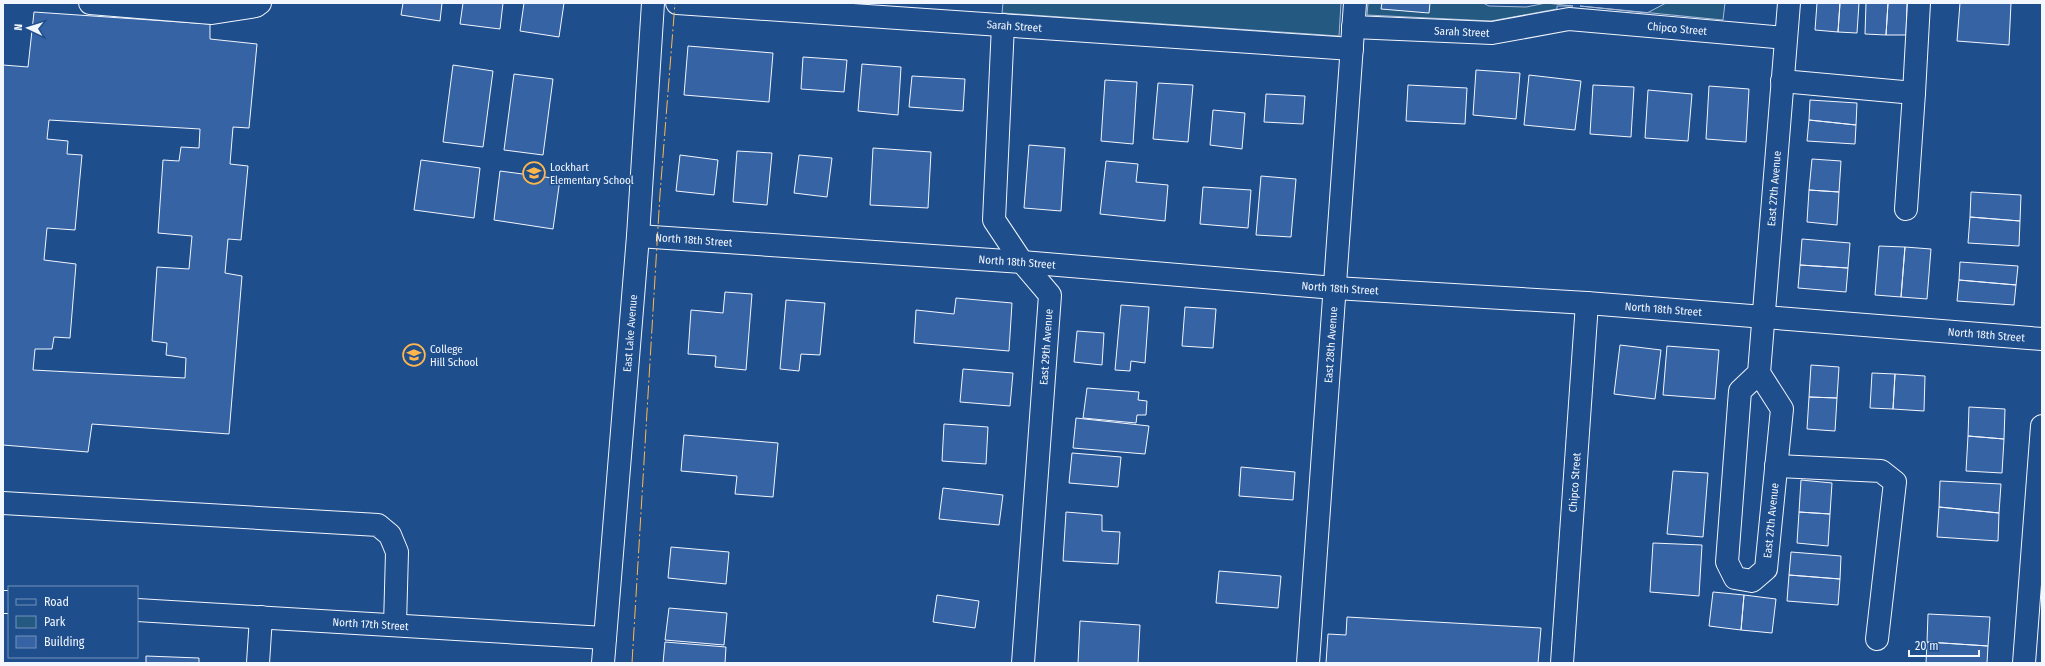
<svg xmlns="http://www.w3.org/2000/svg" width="2045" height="666" font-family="'Fira Sans Condensed',sans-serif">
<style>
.green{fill:#245a82;stroke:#a8bbd7}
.building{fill:#3563a3;stroke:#f2f6ff;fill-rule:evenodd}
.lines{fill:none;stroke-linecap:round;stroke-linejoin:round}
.minor-casing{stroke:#f2f6ff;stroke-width:24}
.minor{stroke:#1f4e8c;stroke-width:22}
.power{stroke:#ffb74d;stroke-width:1;stroke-dasharray:14 3 2 3;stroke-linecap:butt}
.labels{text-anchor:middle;stroke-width:3;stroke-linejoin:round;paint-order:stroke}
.street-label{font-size:11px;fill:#f2f6ff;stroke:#1f4e8c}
.poi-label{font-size:11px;fill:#f2f6ff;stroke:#1f4e8c;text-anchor:start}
</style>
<rect width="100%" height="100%" fill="#1f4e8c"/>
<!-- green -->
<path class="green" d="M1003,3H1341L1339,36L1002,13Z
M1368,3H1483L1489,6L1526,7L1546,3L1573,6H1557V9L1491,21L1367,15Z
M1666,3H1725L1723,20L1580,6L1647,13Z"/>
<!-- building -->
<path class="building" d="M403,3H442L440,21L401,15Z
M463,3H503L500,29L460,24Z
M524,3H564L559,37L520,31Z
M1382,3H1430L1429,13L1381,9Z
M1817,3H1840L1838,32L1815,30Z
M1840,3H1859L1857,33L1838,32Z
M1866,3H1888L1886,35L1865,34Z
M1888,3H1907L1906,35H1886Z
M1960,3H2011L2009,45L1957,41Z
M34,12L210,24V39L257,44L249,128L233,127L230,164L248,166L241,240L228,239L225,273L242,276L229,434L92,424L88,452L3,445V65L28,67ZM49,120L200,129L199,148L181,147L179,161L163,160L158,233L192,236L189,269L157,267L152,341L167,343L166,355L186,358L185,378L33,370L35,349H52L54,337L70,338L76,264L44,260L47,228L75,230L82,155L67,154L68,141L47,139Z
M688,46L773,53L769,102L684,95Z
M803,57L847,60L844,92L801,89Z
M862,64L901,67L898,115L858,111Z
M453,65L493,71L483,147L443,142Z
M1476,70L1520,73L1516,119L1473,115Z
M514,74L553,79L543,155L504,150Z
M1529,75L1581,81L1575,130L1524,125Z
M912,76L965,79L963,111L909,107Z
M1105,80L1137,82L1133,144L1101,141Z
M1158,83L1193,85L1188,142L1153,139Z
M1408,85L1467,88L1465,124L1406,121Z
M1593,85L1634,87L1631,137L1590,134Z
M1709,86L1749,89L1746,142L1706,139Z
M1648,90L1692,94L1688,141L1645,138Z
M1266,94L1305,96L1303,124L1264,122Z
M1810,100L1857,103L1856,125L1809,120Z
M1213,110L1245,113L1242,149L1210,145Z
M1809,120L1856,125L1855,144L1807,141Z
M1029,145L1065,148L1061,211L1024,208Z
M873,148L931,152L928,208L870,205Z
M737,151L772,153L767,205L733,202Z
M680,155L718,160L714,195L676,191Z
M799,155L832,158L827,197L794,193Z
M1812,159L1841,161L1839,192L1809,190Z
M421,160L480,168L474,218L414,210Z
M1106,161L1138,164L1136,182L1168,185L1165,221L1100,214Z
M500,171L560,179L553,229L494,220Z
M1261,176L1296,179L1291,237L1256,235Z
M1203,187L1251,190L1248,228L1200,224Z
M1809,190L1839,192L1837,225L1807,222Z
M1971,192L2021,195L2020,221L1970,217Z
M1970,217L2020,221L2019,246L1968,243Z
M1802,239L1850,243L1848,268L1800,265Z
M1879,246L1905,247L1901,297L1875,295Z
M1905,247L1931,249L1927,299L1901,297Z
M1960,262L2018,266L2016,285L1959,280Z
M1800,265L1848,268L1846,292L1798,288Z
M1959,280L2016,285L2014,305L1957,301Z
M725,292L752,294L746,370L715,367L716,356L688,354L691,310L723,313Z
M956,298L1012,303L1009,351L914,343L916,310L954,314Z
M786,300L825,303L820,355L801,354L799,371L780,369Z
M1121,305L1149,307L1145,363L1131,361L1130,371L1115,370Z
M1185,307L1216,309L1213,348L1182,346Z
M1077,331L1104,333L1102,365L1074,362Z
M1620,345L1661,350L1655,399L1614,394Z
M1667,346L1719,350L1715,399L1663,395Z
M1811,365L1839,367L1837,398L1809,397Z
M963,369L1013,373L1010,406L960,402Z
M1872,373L1895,374L1893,409L1870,408Z
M1895,374L1925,376L1924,411L1893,409Z
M1087,388L1139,392L1138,400L1147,401L1146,415H1137L1136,423L1083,418Z
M1809,397L1837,398L1835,431L1807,429Z
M1969,407L2005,409L2004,439L1968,436Z
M1076,418L1149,426L1145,454L1073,448Z
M944,424L988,427L986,464L942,461Z
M684,435L778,443L773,497L735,494L737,476L681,471Z
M1968,436L2004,439L2002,473L1966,471Z
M1072,453L1121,457L1118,487L1069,483Z
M1241,467L1295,472L1293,500L1239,496Z
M1673,471L1708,473L1703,537L1667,534Z
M1801,480L1832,483L1830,514L1799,512Z
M1940,481L2001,484L1999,513L1939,507Z
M943,488L1003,495L999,525L939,519Z
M1939,507L1999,513L1998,541L1937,537Z
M1066,512L1102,515V531L1120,532L1118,564L1063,561Z
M1799,512L1830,514L1828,546L1797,543Z
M1653,543L1702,545L1699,596L1650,592Z
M671,547L729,552L726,584L668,578Z
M1791,552L1841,556L1840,579L1789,575Z
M1219,571L1281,576L1278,608L1216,603Z
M1789,575L1840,579L1838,605L1787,601Z
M1713,592L1744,595L1741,630L1709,626Z
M937,595L979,601L975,628L933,622Z
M1744,595L1776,599L1772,633L1741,630Z
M669,608L727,613L724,645L665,640Z
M1928,614L1990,617L1988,646L1927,642Z
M1347,617L1541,628L1538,663H1326L1328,634L1346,635Z
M1080,621L1140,625L1138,663H1078Z
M665,642L726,647L725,663H663Z
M1927,642L1988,646L1987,663H1926Z
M146,656L199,658V663H146Z"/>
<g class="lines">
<!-- minor casing -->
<g class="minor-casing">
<g id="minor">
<path d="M90,3L212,13L256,6L260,3"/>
<path id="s1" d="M677,3L1352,49"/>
<path d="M1003,25L994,220L1022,262L1050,295L1023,663"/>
<path id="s2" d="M1353,27L1492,33L1569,19L1785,38"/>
<path d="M1782,81L1914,93L1919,3"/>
<path d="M1906,209L1914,93"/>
<path id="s3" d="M638,236L1022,262L1335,288L1587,303L2042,339"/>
<path id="s4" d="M1759,373L1740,391L1727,562L1735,578L1752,581L1766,569L1782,409L1759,373L1789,3"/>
<path d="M1776,466L1881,471L1895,482L1877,639"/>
<path d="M3,503L378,525L390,535L397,552L395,625"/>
<path d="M3,602H9"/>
<path id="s5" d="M137,610L605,638"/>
<path d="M258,663L261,617"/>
<path id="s6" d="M603,663L638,236L653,3"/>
<path id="s7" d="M1308,663L1355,3"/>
<path id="s8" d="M1562,663L1587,303"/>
<path d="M2024,663L2042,426"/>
</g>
</g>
<!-- minor -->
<use href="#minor" class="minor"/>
<!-- power -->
<path class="power" d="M632,663L660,194L675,3"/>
</g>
<!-- icons -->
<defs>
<g id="school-ring" transform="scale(1.15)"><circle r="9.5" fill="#1f4e8c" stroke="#ffb74d" stroke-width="1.5"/><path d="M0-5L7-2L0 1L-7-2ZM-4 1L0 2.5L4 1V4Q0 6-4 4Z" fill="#ffb74d"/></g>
</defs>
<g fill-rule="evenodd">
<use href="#school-ring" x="534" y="173"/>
<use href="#school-ring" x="414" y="355"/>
</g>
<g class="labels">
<!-- street labels -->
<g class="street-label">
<text dy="4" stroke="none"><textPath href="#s1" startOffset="338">Sarah Street</textPath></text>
<text dy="4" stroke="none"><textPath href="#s2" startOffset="326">Chipco Street</textPath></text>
<text dy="4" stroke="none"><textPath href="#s2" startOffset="109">Sarah Street</textPath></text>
<text dy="4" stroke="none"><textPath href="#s4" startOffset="640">East 27th Avenue</textPath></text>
<text dy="4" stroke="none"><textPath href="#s3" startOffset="56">North 18th Street</textPath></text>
<text dy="4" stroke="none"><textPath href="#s3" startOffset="380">North 18th Street</textPath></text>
<text dy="4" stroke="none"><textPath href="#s3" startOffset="704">North 18th Street</textPath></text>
<text dy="4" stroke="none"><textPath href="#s3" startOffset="1028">North 18th Street</textPath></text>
<text dy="4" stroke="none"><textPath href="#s6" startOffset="331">East Lake Avenue</textPath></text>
<text dy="4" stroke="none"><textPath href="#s3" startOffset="1352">North 18th Street</textPath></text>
<text dy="4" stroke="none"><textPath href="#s7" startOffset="319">East 28th Avenue</textPath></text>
<text transform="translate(1046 347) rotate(-86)" y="4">East 29th Avenue</text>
<text dy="4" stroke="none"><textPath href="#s8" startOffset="181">Chipco Street</textPath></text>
<text dy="4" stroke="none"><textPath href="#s4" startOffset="300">East 27th Avenue</textPath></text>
<text dy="4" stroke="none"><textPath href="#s5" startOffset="234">North 17th Street</textPath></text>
</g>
<!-- poi labels -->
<g class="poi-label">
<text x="550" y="171">Lockhart<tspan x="550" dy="13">Elementary School</tspan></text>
<text x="430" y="353">College<tspan x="430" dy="13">Hill School</tspan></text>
</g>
</g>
<!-- border -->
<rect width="2045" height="666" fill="none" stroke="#f2f6ff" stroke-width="8"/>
<!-- legend -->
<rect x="8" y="586" width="130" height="72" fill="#1f4e8c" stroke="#7391ba"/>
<rect x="16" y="599" width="20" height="6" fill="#1f4e8c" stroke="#7391ba"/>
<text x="44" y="606" font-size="12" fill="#f2f6ff">Road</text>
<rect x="16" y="616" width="20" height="12" fill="#245a82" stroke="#7391ba"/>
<text x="44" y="626" font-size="12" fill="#f2f6ff">Park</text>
<rect x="16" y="636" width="20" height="12" fill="#3563a3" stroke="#7391ba"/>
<text x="44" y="646" font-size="12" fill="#f2f6ff">Building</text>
<!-- north arrow -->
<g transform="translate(28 28) rotate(274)" stroke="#1f4e8c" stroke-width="3" paint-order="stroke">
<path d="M0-3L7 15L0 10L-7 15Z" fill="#f2f6ff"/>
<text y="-6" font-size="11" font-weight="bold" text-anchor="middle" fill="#f2f6ff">N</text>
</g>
<!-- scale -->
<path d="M1909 650v6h70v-6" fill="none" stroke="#f2f6ff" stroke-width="2"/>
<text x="1915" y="650" font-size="12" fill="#f2f6ff" stroke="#1f4e8c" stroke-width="3" paint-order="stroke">20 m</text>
</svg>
